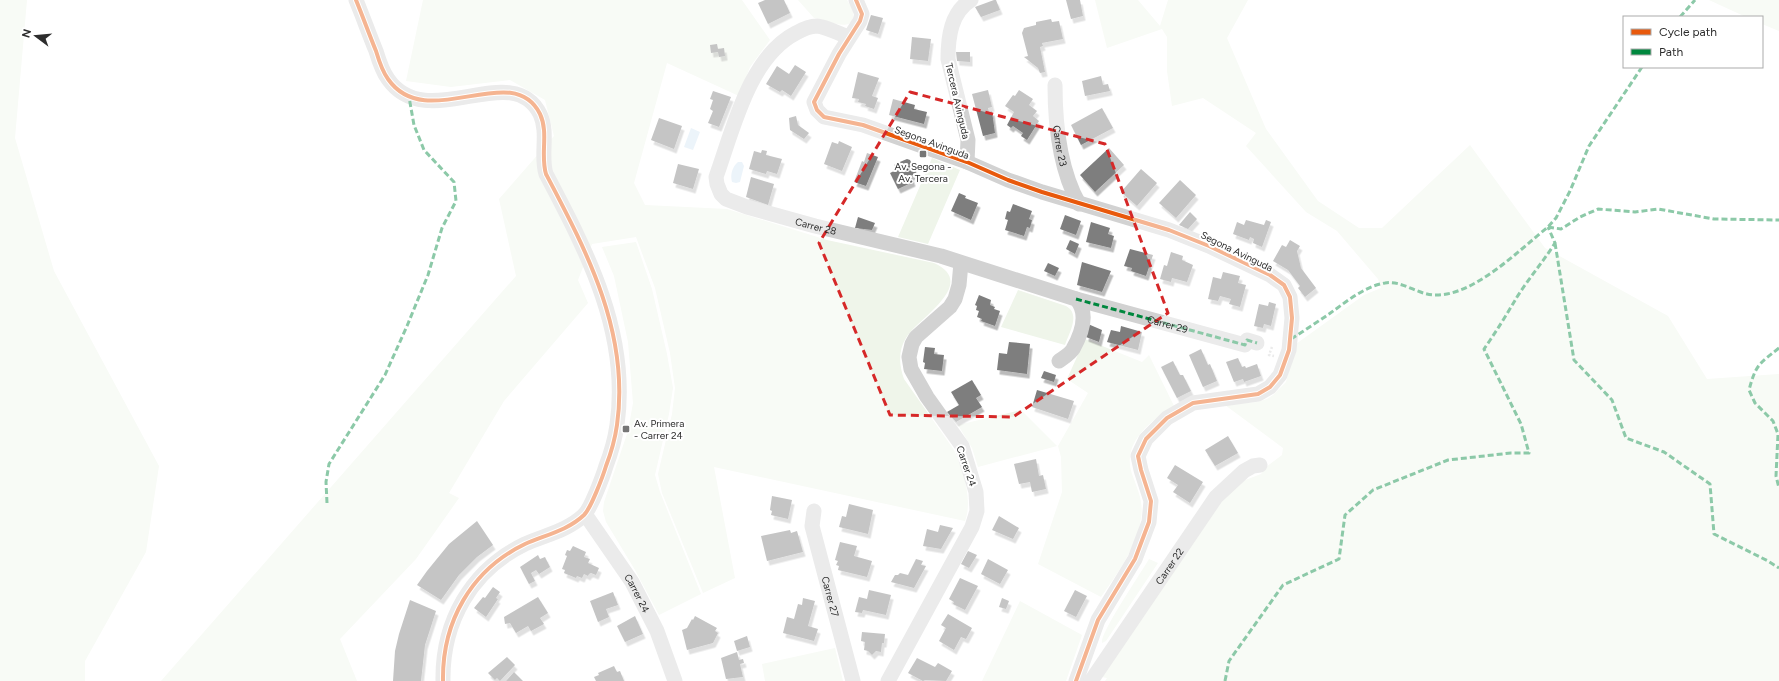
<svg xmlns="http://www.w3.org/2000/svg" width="1779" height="681" font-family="Figtree,sans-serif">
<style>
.green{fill:#eff5ea}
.water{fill:#d5e6f4}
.building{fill:#7e7e7e;filter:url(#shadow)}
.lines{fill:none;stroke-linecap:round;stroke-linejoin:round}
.path{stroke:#d2d2d2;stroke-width:2.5;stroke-dasharray:2 2;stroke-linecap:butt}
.street{stroke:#d2d2d2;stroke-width:15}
.quiet{stroke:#00873e;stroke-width:3;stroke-dasharray:6 3;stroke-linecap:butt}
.cycleway-casing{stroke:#fff;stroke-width:6}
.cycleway{stroke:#e8590c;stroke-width:4}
.marked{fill:none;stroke:#d62828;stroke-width:3;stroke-dasharray:8 5;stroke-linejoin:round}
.poi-dot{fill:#767676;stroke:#fff;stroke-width:1.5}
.labels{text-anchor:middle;stroke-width:4;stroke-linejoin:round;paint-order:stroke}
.street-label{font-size:10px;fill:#2d2d2d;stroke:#fff}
.poi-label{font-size:10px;fill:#2d2d2d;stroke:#fff}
</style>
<defs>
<filter id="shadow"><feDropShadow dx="2.5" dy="4.5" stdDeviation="0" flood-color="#0004"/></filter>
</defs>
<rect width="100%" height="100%" fill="#fff"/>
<!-- green -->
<path class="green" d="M0,0H27L15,138L54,271L159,466L146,552L85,661V681H0Z
M423,0H742L770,40L750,67L739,96L667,63L634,183L645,205L727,209L827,240L934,263C980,284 916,319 906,338C898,351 899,365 904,379L954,450C963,470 973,500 965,521L714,467L735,578L703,593L662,493L658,474L672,414L675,388L670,353L655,288L636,237L592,244L578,280L588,303L504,401L449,493L459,498L416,559L340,639L357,681H161L516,276L499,199L554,136L545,100L510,80L451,87L406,81Z
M798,0H847C851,7 856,12 852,20C847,32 824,18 814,18Z
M1095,0H1138L1160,26L1168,0H1248L1227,38L1266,129L1318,201L1359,228H1382L1470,145L1545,248L1668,316L1707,379L1779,374V681H1105L1107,678L1102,677L1215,505L1235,484L1261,474L1266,467L1282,455L1283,448L1225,405L1257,402L1267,399L1273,395L1286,382L1296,344L1364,295L1381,288L1378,279L1337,231L1306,212L1246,146L1256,133L1203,98L1172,106L1167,71V37L1162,29L1107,48Z
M1709,0H1779V31L1762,24V17H1746Z
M932,158L960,170L928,244L898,237Z
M636,242L652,289L667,354L673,388L669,414L655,475L660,492L701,594L659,615L635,570L606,522L603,511L604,502L628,431L633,403L628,342L614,276L602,247Z
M1018,290L1066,306C1081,314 1069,333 1065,345L1001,327Z
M1085,339L1142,362L1149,355L1174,406C1152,420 1121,442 1132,474C1137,488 1144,502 1141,518C1137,547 1117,574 1101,597L1038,564L1062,492L1061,457L1058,446L1088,393L1067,379Z
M1021,410L1057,446L978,467L972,448L958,425Z
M1149,559L1158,563L1106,641L1102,643C1100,633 1141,573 1149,559Z
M1020,601L1082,635L1066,681H982Z
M835,648L843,681H765L762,664Z"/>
<!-- water -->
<path class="water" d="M691,128L700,132L693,150L684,147Z
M738,162H742L744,166L740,182L736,183L732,182C730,175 732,167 738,162Z"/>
<!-- building -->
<path class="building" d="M765,0H784L790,13L768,24L758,3Z
M994,0H996L1000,10L981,17L975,7Z
M1066,0H1080L1083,16L1071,19Z
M871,15L883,18L878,34L866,30Z
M1051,19L1052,22L1059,21L1063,39L1042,43L1043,46L1040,47L1045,72L1040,73L1038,68L1024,57L1028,56L1022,33L1024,28L1036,25V22Z
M912,37L931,39L928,61L910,59Z
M717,44L718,49L724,48L725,56L719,57L718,52L711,53L710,45Z
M956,52H970V62L957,61Z
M795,65L806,72L791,96L782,90L780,92L766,84L777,66L789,74Z
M858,72L879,78L872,96L878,98L874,109L865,106L866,104L858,102L859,99L852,98Z
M1101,76L1103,85L1108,84L1110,91L1085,96L1082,81Z
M988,90L992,107L988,108L989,112L992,111L995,133L983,136L972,94Z
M1019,90L1033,99L1029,105L1037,111L1033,116L1039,121L1027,140L1021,136L1023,133L1013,126L1011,128L1007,125L1014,112L1005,106L1013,95L1015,96Z
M713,91L731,97L719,127L708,123L713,111L710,109L713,100L710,99Z
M893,99L915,105L914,109L927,112L924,124L889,115Z
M1102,108L1113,128L1081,145L1071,125Z
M796,116L798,125L809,133L804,139L790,130L789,118Z
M659,118L682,126L674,149L651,140Z
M839,141L852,147L842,171L824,164L832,142L838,144Z
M1109,148L1124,165L1095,192L1080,175Z
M762,150L767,151L766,155L782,159L777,174L767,171L766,174L749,169L754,151L761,153Z
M867,153L878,157L866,186L854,182L862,161L864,162Z
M907,159L910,160L916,172L915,174L911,176L913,182L898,189L890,173L896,170L894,166L895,164Z
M678,164L699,169L693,189L673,183Z
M1141,169L1157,183L1137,206L1121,192Z
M751,177L774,184L768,205L746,197Z
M1180,180L1196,195L1176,218L1159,203Z
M959,193L966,196L965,198L978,203L971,220L951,211Z
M1013,204L1032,211L1029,219L1032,220L1030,228L1027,227L1024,236L1005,230L1008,220L1005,219L1007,211L1010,212Z
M1190,212L1197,219L1188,229L1179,225Z
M1065,215L1081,221L1076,235L1060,229Z
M858,217L875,223L872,230L855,228Z
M1246,220L1264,225L1266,220L1271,222L1262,247L1253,243L1254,239L1250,237L1249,240L1233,234L1237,222L1244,225Z
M1091,222L1110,228L1108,234L1114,236L1111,248L1086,242Z
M1070,240L1079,244L1075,254L1066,249Z
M1290,240L1300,246L1297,251L1301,268L1316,288L1305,297L1298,288L1300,286L1288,270L1273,261L1282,245L1286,247Z
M1130,249L1153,255L1146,276L1131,271L1132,268L1124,266Z
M1171,252L1183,256L1182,260L1193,265L1187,282L1172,278L1171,282L1160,279L1164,265L1167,266Z
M1082,262L1111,271L1102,292L1077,285Z
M1048,263L1059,268L1055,276L1044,271Z
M1223,272L1240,276L1238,283L1246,285L1240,307L1229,304L1231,299L1220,296L1218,301L1208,299L1213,277L1221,279Z
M979,295L991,300L990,305L995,307L994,309L1000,311L995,326L981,321L982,319L977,317L979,311L976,310L977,306L975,305Z
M1269,302L1276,304L1271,326L1264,324L1263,328L1254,326L1259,304L1268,306Z
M1088,324L1102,330L1099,342L1086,337Z
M1121,326L1142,332L1138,350L1107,342L1111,330L1120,332Z
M1009,342L1030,344L1027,374L997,370L999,353L1007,354Z
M925,347L935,348L934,354L944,355L942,371L924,369L925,363L923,362Z
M1201,349L1208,365L1210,364L1217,381L1203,387L1189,355Z
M1238,358L1242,367L1245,366L1246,368L1257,364L1261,376L1244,382L1243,379L1234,382L1226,362Z
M1173,361L1180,375H1183L1191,391L1177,398L1161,367Z
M1044,371L1056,375L1054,382L1041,378Z
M972,380L981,395L976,398L982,407L956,422L947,412L959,405L951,392Z
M1037,390L1074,401L1068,419L1032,407Z
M1228,436L1238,453L1215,466L1205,450Z
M1036,459L1039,476L1043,475L1046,489L1032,492L1030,482L1019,484L1014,464Z
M1175,465L1203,482L1190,503L1173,492L1178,485L1167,478Z
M772,496L792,500L788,519L771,515L772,511L770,510Z
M849,504L873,510L868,534L839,527L842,516L846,517Z
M999,516L1019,528L1013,539L992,530Z
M477,521L493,545L477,557L459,575L441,600L417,585L427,571L449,544Z
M940,525L953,528L941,549L923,546L927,529L938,532Z
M790,530L791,533L797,531L803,552L767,561L761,536Z
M840,542L857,546L854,556L872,561L867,577L838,570L839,566L836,565L838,561L835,560Z
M573,546L586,552L584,557L590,559L588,563L599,568L596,575L591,573L589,574L588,576L584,574L582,578L577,576L576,578L564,573L565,570L562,569L567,556L565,555L567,550L570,551Z
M968,551L977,555L969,568L961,564Z
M538,555L540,559L545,557L550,567L539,574L536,570L531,573L535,581L529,584L520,567Z
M916,559L923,561L921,565L926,566L914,588L891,582L895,575H898L900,573L908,575Z
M988,559L1008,570L1000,584L981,574Z
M960,578L978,586L965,610L953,604L954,602L949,599Z
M493,587L500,592L496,598L498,599L486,617L474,608L483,597L485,598Z
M869,590L891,595L886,615L863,610L862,613L855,612L859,597L867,599Z
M1075,590L1087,596L1076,617L1064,611Z
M613,592L618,605L606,609L609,617L598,622L590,601Z
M538,597L548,613L540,618L544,624L531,631L528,626L516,633L510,623L505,624L504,617Z
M803,598L815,601L808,626L818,629L814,641L783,633L787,617L794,619L798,604L802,605Z
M1002,598L1009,601L1006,609L999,607Z
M410,600L436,611L425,645L421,681H393L395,651L399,634Z
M948,614L972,628L966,639L961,637L954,650L939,641L946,628L941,625Z
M635,616L643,634L625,642L617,626Z
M695,616L717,628L715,631L718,633L713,643L687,650L682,630L687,628L692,619L693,620Z
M862,632L885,634L884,643H882L881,652L876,651L872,655L868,651L864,650L865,642L861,641Z
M747,636L750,647L737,651L734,641Z
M737,652L739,660L743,659L744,663L740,664L743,677L726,679L721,658Z
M507,657L515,665L500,681L497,678L495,680L488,673Z
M917,658L935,667L938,663L952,671L946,681L925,680L923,681L908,673Z
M614,666L617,672L620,671L624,681H596L594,677L599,675L598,673Z
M514,672L523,681H506Z"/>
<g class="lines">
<!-- path -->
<path class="path" d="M1272,347L1269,355L1274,356"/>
<!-- street -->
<g class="street">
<path d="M356,0C363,17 369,34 376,51C379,61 382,71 388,79C427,135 512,58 540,114C549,133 540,155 546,174C587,252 630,333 617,425C615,439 611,453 606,466C603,476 591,508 584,515C567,531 545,535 525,544C471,570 442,622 443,681"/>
<path d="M856,0L862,14L860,21L839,54L814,102L817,110L824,117L863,125L967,162L1008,180L1042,192L1169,230L1209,246L1270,275L1284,285L1290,297L1292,318L1289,350L1280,375L1270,387L1258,394L1193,403L1167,418L1146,439L1138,456L1141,470L1151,501L1149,522L1135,559L1098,620L1076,681"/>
<path id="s1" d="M849,37C839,34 827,27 817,26C809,26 803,29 796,33C749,57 733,130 716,177L717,184L721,194L726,199L747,207L815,226L941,256L1076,299C1089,313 1082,333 1073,349C1070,354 1063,358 1059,361"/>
<path id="s2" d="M1055,85C1055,123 1060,170 1079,204"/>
<path d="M967,162L968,140L948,59C948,37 951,12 971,0"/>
<path id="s3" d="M1076,299L1245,345L1247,340L1257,343"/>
<path id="s4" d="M814,511L812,526L853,681"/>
<path id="s5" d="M585,514L632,582L657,631L675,681"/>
<path d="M888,681L972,527L977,511L976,492L962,446L927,397L911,369L909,357L912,344L916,337L950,307L955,299L959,285L961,263"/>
<path id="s6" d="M1091,681L1216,497L1244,471L1253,466L1260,465"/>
</g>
<!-- quiet -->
<path class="quiet" d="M1680,17L1695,0
M1548,227L1561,229L1580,217L1598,209L1635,212L1658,209L1714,219L1779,220
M1555,243L1574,360L1612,400L1626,438L1664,452L1710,484L1714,534L1768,561L1779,568
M1076,299L1245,345L1247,340L1257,343
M1291,339C1304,331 1317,322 1329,314C1346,302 1365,286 1385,283C1402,280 1418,295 1435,295C1474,296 1518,251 1548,227L1556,218L1570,191L1589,146L1642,67
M1779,348C1759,364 1756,364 1749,390L1755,403L1773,421L1778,434L1776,476L1779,488
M327,503L326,482L329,464L385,375L407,326L428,275L442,228L456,201L454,182L424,150L414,125L409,97
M1225,681L1229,661L1283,585L1339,559L1345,515L1373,490L1448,460L1511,453H1529L1521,424L1484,349C1496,332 1507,314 1517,297C1529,278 1543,262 1555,243L1548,227"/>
<!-- cycleway casing -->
<g class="cycleway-casing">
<path id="cycleway" d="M356,0C363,17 369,34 376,51C379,61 382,71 388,79C427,135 512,58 540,114C549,133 540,155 546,174C587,252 630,333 617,425C615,439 611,453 606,466C603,476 591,508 584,515C567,531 545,535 525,544C471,570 442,622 443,681
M856,0L862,14L860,21L839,54L814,102L817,110L824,117L863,125L967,162L1008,180L1042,192L1169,230L1209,246L1270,275L1284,285L1290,297L1292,318L1289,350L1280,375L1270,387L1258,394L1193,403L1167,418L1146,439L1138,456L1141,470L1151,501L1149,522L1135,559L1098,620L1076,681"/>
</g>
<!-- cycleway -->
<use href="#cycleway" class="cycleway"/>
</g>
<!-- marked area -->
<path d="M0 0H1779V681H0ZM910,92L1105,144L1168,313L1013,417L890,415L819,243Z" fill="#fff" fill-opacity=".55" fill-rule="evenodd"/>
<path class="marked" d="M910,92L1105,144L1168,313L1013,417L890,415L819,243Z"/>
<!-- markers -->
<g class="poi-dot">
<rect x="919" y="150" width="8" height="8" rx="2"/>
<rect x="622" y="425" width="8" height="8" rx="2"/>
</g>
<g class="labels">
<!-- street labels -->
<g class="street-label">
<text transform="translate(958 101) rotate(77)" y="4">Tercera Avinguda</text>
<text transform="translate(932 142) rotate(20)" y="4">Segona Avinguda</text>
<text dy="4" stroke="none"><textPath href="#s2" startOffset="61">Carrer 23</textPath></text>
<text dy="4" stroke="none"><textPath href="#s1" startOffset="344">Carrer 28</textPath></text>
<text transform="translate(1237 251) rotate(26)" y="4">Segona Avinguda</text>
<text dy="4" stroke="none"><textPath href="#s3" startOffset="95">Carrer 29</textPath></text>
<text transform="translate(967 466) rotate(71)" y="4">Carrer 24</text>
<text dy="4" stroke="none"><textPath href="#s6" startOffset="139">Carrer 22</textPath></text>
<text dy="4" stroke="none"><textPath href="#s5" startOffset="95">Carrer 24</textPath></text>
<text dy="4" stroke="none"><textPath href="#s4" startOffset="88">Carrer 27</textPath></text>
</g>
<!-- poi labels -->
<g class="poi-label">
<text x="923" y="170">Av. Segona -<tspan x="923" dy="12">Av. Tercera</tspan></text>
<text x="634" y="427" text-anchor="start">Av. Primera<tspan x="634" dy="12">- Carrer 24</tspan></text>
</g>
</g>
<!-- legend -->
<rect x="1623" y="16" width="140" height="52" fill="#ffffff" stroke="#ababab"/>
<rect x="1631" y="29" width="20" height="6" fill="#e8590c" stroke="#ababab"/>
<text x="1659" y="36" font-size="12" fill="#2d2d2d">Cycle path</text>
<rect x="1631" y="49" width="20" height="6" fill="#00873e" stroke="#ababab"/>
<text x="1659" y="56" font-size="12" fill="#2d2d2d">Path</text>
<!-- north arrow -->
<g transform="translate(36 36) rotate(286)" stroke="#ffffff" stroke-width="3" paint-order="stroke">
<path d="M0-3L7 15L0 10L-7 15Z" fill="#2d2d2d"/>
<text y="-6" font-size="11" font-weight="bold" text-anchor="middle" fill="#2d2d2d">N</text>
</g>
</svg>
